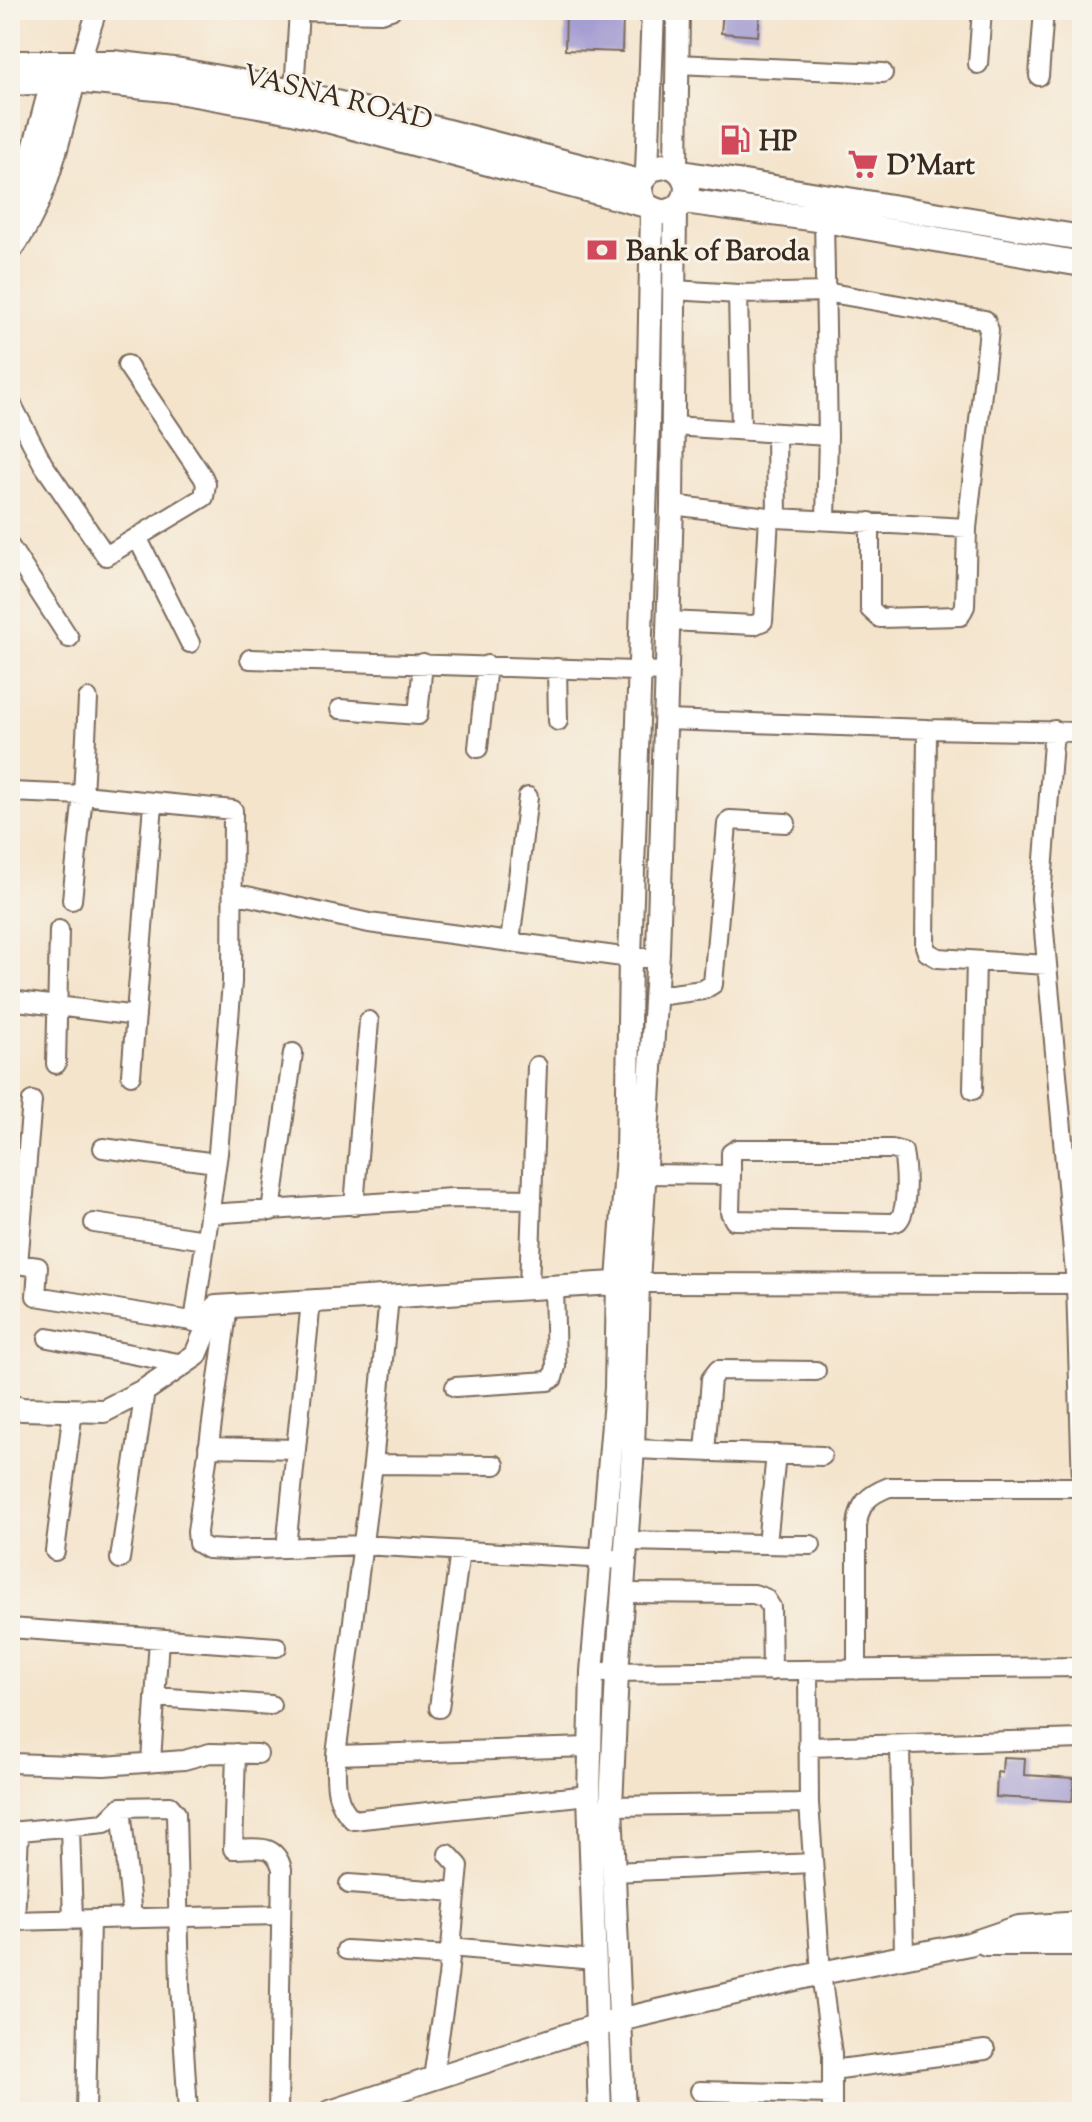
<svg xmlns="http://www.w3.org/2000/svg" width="1092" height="2122" font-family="'Sorts Mill Goudy',serif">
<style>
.building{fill:#a59ed2}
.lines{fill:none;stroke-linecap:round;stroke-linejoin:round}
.minor-casing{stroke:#7c6b5b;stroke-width:22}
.tertiary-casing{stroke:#7c6b5b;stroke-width:26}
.secondary-casing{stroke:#7c6b5b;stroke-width:28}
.minor{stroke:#fff;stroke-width:18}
.tertiary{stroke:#fff;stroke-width:22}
.secondary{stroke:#fff;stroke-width:24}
.labels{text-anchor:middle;stroke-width:6;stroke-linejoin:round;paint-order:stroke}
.street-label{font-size:28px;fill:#3b2a1e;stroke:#f7f3e8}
.poi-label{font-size:28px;font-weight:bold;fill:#3b2a1e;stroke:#f7f3e8;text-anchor:start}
</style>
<rect width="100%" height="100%" fill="#f7f3e8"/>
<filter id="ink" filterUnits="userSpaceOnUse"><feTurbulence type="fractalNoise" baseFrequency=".0125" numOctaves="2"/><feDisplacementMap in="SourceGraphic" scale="16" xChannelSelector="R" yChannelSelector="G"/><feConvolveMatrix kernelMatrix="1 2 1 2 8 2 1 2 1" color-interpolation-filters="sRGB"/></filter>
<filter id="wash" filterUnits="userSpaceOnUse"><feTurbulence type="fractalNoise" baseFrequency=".006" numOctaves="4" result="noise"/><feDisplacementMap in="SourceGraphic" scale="32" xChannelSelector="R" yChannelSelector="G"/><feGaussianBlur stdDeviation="1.8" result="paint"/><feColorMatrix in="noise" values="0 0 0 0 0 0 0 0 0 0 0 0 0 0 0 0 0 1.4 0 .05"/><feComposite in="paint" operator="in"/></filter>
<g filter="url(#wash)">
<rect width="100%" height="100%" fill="#f4e4cc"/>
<g id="blocks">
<!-- building -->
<path class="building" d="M723,10L760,11L758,36L721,33Z
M566,13L623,15L622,52L565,50Z
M1003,1757L1025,1758L1024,1775L1074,1778L1072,1801L996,1797L997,1772L1002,1773Z"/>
</g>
</g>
<g filter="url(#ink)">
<use href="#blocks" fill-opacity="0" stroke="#7c6b5b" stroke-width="2"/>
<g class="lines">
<!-- minor casing -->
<g class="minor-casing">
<path id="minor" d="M299,11L381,13L391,10
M80,63L97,10
M676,64L883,73
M978,64L982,10
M1039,76L1044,10
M294,92L299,10
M824,220L828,436L826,520
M674,290L738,294L825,292L985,320L989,330L967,528L965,606L960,616L880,618L870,609V522
M738,294L741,430
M10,401L43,464L106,556L204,497L206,484L203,477L127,365
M673,426L828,436
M776,433L777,518
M672,505L777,518L967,528
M137,537L190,643
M10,547L69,638
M669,621L754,625L763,621L769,517
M250,659L667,672
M557,668L558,721
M340,709L418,715L423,663
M666,720L927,729
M1054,730L1041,898L1076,1284L1082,1485
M478,748L487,665
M10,792L83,795L233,810L232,982L218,1153L194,1322
M233,893L369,923L630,958H658
M72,900L83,795L88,699
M510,942L528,797
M1047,965L938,958L927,952L925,946L927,729L1082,732
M656,996L703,990L713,984L727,824L730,820L786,823
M10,1000L136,1016
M56,1064L59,930
M131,1075L153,804
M973,1090L976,961
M103,1148L216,1163
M645,1174L731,1175V1153L737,1149H892L903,1152C906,1168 909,1209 898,1221L891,1223L734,1220L730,1212L731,1175
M532,1199L537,1066
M354,1206L369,1021
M271,1211L293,1053
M209,1214L453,1198L532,1199L529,1288
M94,1223L205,1240
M10,1263L38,1267L36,1296L204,1323
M18,1264L32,1101
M638,1283L1082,1284
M389,1297L373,1464L336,1755C336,1780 333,1801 353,1820L589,1795
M228,1306L197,1532L198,1543L208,1549L228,1550L363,1545L626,1560
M48,1338L183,1364
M455,1387L548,1381L553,1378L556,1367L554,1286
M208,1447L296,1449
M633,1449L822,1456
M705,1452L711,1379L718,1370L816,1371
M373,1464L495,1465
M627,1541L811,1545
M767,1544L776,1454
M286,1548L311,1301
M55,1551L73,1410
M120,1559L145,1390
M623,1593L754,1594L765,1598L771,1607L772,1671
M10,1628L277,1647
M808,1670L809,1803L821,1973L832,2054V2112
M857,1670V1526C859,1504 868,1495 889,1487H1082
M605,1672L1082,1667
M155,1697L271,1705
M439,1708L460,1551
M900,1745L904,1955
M808,1747L1082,1739
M236,1753L233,1849C256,1849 275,1842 282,1869L278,2112
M336,1755L590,1747
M151,1761L159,1639
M10,1763L104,1766L184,1760L210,1753L258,1754
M611,1806L809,1803
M121,1807L132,1917
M70,1828L73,1920
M10,1832L105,1823L121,1807L170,1806L176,1813L180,1985L188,2112
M613,1872L813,1863
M349,1884L456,1892
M10,1921L281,1915
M15,1921L19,1832
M450,1947L594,1960
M346,1950L450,1956
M832,2070L985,2050
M433,2078L448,1977L459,1866L448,1854
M700,2091L832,2094
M86,2112L90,1920"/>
</g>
<!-- tertiary casing -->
<g class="tertiary-casing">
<path id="tertiary" d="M676,168L678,10
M647,171L653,10
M10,218L26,179L56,67
M10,251C50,198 60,127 79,64
M10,1406L22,1409L104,1411L145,1390L196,1355L216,1307L631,1282
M986,1944H1082
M330,2112L598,2025L821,1973L969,1944L1019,1927L1082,1923
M600,2112L589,1795L592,1672L616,1388L618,1281L627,1156L630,958L648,425L652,209
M624,2112L611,1806L617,1673L633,1449L638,1283L658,952L672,505L675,209"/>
</g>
<!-- secondary casing -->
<g class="secondary-casing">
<path id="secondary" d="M10,63H113L181,71L294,92L640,182
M10,83L75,80L166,89L293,111L646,205C679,230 706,180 669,165L650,169L639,185L642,199L646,205
M682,173L1082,238
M684,201L824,220L1082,264"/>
</g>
<!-- minor -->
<use href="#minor" class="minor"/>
<!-- tertiary -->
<use href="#tertiary" class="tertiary"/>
<!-- secondary -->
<use href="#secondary" class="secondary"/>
</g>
</g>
<!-- icons -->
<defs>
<g id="fuel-bare" transform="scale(2.4)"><path d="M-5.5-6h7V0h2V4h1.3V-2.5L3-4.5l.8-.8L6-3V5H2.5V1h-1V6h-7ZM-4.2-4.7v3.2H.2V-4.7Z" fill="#d1495b" stroke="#f7f3e8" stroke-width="2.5" paint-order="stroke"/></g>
<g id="supermarket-bare" transform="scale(2.4)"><path d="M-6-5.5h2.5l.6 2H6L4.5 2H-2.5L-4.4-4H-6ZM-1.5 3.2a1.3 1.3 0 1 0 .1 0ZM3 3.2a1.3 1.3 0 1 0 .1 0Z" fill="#d1495b" stroke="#f7f3e8" stroke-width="2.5" paint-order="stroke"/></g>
<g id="bank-bare" transform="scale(2.4)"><path d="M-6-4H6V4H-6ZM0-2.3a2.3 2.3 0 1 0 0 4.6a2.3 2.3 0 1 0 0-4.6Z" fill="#d1495b" stroke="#f7f3e8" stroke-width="2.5" paint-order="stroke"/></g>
</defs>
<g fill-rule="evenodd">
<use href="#fuel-bare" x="735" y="140"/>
<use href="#supermarket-bare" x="863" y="164"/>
<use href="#bank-bare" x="602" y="250"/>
</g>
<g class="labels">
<!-- street labels -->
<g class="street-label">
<text transform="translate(338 96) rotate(14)" y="10">VASNA ROAD</text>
</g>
<!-- poi labels -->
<g class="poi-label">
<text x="759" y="150">HP</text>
<text x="887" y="174">D'Mart</text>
<text x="626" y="260">Bank of Baroda</text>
</g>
</g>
<!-- margin -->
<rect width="1092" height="2122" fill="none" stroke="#f7f3e8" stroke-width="40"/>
</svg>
